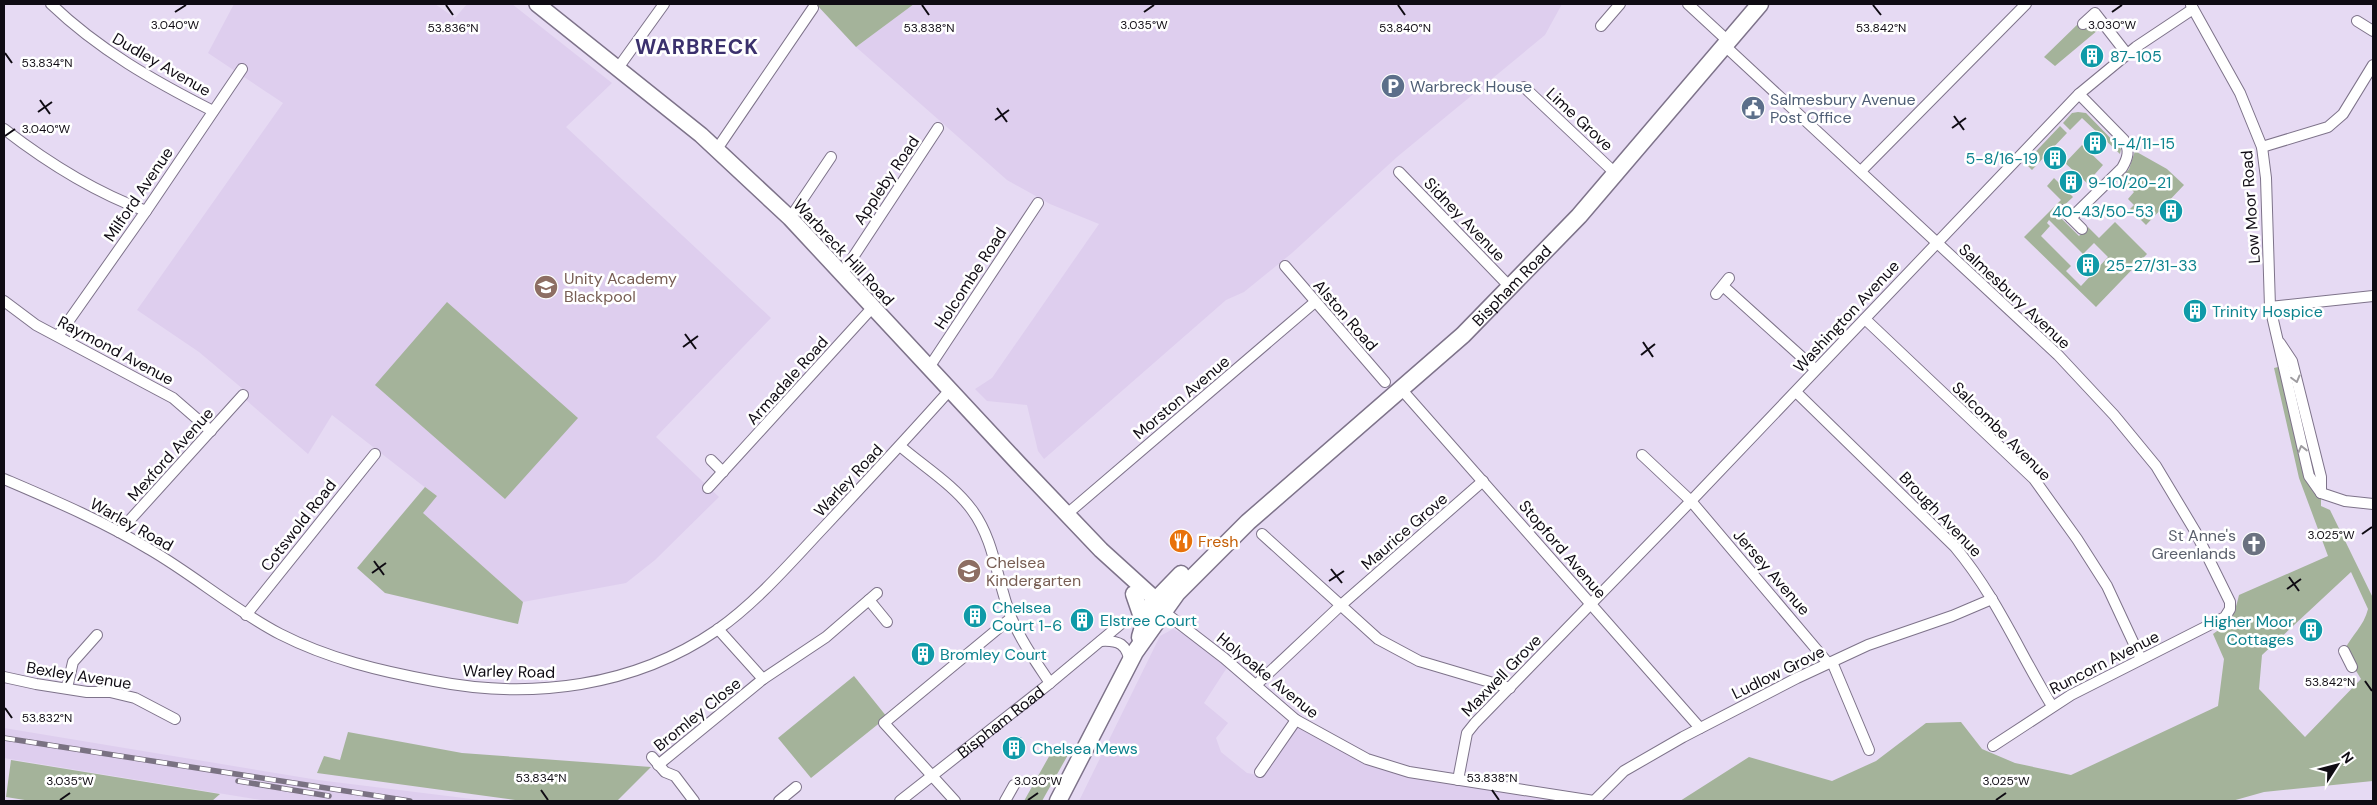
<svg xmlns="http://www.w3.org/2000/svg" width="2377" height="805" font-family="'DM Sans',sans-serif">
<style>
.built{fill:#deceee}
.green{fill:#a4b39a;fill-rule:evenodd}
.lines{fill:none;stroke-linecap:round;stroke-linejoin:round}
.street-casing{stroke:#7e738a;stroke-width:12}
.secondary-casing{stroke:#7e738a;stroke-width:18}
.primary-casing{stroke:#7e738a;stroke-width:19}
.street{stroke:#fff;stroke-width:10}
.secondary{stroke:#fff;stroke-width:15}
.primary{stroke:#fff;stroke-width:16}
.rail-casing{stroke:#7a7282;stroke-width:5.5}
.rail{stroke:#fff;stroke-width:4;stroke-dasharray:11;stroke-linecap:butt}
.oneway{stroke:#9f9da1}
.ticks{fill:none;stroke:#0f0b13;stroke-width:2}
.labels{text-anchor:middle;stroke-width:5;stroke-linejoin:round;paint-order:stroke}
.culture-label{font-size:16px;fill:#0d838f;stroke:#fff;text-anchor:start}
.street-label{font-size:16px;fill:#0f0b13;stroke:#fff}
.service-label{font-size:16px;fill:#4e5e75;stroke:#fff;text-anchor:start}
.education-label{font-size:16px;fill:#785e54;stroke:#fff;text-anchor:start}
.worship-label{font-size:16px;fill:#5b616d;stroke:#fff;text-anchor:end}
.food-label{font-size:16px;fill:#c56008;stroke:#fff;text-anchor:start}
.district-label{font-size:21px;font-weight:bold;letter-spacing:1px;fill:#3b316d;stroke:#fff}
.ticks-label{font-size:12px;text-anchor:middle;fill:#0f0b13;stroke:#fff;stroke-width:5;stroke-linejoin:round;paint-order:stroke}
</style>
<rect width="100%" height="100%" fill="#e6daf3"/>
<!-- built -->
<path class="built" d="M234,4H435L455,18L467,4H512L612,83L566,127L771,318L656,437L719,497L655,560L626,583L523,602L422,513L436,496L332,415L308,454L246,400L250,395L199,352L137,310L283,103L208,53Z
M914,4H1562L1545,35L1397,157L1292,253L1244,292L1226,300L1044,459L1038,451L1027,405L987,401L975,389L992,378L1099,224L1050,204L1007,180L856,47Z
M1173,629L1211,648L1230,663L1204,703L1228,723L1216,738L1221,752L1247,773L1258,775L1296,720L1388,766L1593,801H1079L1160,636Z
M4,728L318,780L488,801H267L4,758Z"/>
<!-- green -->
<path class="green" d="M816,4H914L856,47Z
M2099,18L2104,25L2055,66L2044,57L2081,21L2087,27Z
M2078,112L2086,113L2121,149L2120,154L2082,118L2070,130L2063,123L2072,113Z
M2060,126L2067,133L2032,170L2025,163Z
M2082,145L2103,165L2087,183L2065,163Z
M2135,151L2167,169L2184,185L2146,225L2130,209L2134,205L2128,199L2134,192L2128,186L2125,188L2118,181L2129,169Z
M2054,178L2073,197L2056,213L2079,236L2088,227L2099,238L2115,222L2147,254L2096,307L2024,237L2061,200L2047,186ZM2049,220L2083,254L2094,243L2108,257L2081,286L2066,271L2071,266L2041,236L2050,226L2047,223Z
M447,302L578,418L505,499L375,385Z
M2282,366L2309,476L2321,493V506L2330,510L2373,598V781L2264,792L2232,801H1680L1749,757L1832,781L1876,761L1926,723L1961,722L1982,749L2015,763L2071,775L2218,706L2224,659L2213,634C2231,622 2234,616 2239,595L2328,556L2299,478L2274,368ZM2351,572L2368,609C2364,626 2351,636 2344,651L2361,679L2305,737L2259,689L2262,655Z
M425,487L437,496L423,513L523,602L518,624L385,593L357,568Z
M854,676L887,717L811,778L778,738Z
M348,732L462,753L651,767L617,801H522L317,773L324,756L340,760Z
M1056,744L1069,753L1042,801H1024Z
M11,760L220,794L212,801H31L6,797Z"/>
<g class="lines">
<!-- street casing -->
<g class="street-casing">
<g id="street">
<path d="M51,4C99,50 154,81 213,111"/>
<path d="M1688,4L1728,41"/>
<path d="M2191,5L2240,93L2262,147L2266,178L2270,307L2309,476L2321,493"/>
<path d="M2357,21L2373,31"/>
<path d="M2083,24L2095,13L2127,54"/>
<path d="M1601,26L1620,4"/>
<path d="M1725,46L2058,355L2114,415L2156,466L2195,531L2230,602V609L2225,617L2071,695L1993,746"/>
<path d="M618,68L664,4"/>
<path d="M1524,87L1615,173"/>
<path d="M2079,94L2124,140C2130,150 2128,158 2122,168L2071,218L2082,229"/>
<path d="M4,129C48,163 94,192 146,211"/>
<path d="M2262,147L2328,127L2343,114L2373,65"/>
<path d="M717,149L813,8"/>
<path d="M1861,171L2026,4"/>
<path d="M1399,172L1510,287"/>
<path d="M2063,210L2071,218"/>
<path d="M790,218L831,157"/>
<path d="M1285,266L1385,382"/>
<path d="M842,274L938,128"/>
<path d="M1723,286L1815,369"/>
<path d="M1716,294L1729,278"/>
<path d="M4,301L36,325L173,398L211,431"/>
<path d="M2270,307L2373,296"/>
<path d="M1865,319L2034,479L2077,539L2107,586L2141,659"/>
<path d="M58,336L146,211L242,69"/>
<path d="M2280,343L2292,361L2321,477V493"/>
<path d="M928,369L1038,203"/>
<path d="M1402,390L1700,728"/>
<path d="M1796,392L1955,547C1996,596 2019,652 2052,706"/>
<path d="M900,446C923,466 954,485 972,510C995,541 997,582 1011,617C1021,641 1036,662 1050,683"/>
<path d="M1642,455L1691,501L1828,663"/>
<path d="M711,460L723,472"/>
<path d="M4,479C53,500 103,521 149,549C194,575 234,610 280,634C329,659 380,671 434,681C531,700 634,687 717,630C757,602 791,562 825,526C867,481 908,437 949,391"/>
<path d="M708,488L872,308"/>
<path d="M2321,493L2345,501L2373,504"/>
<path d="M1067,514L1315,302"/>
<path d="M119,532L243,395"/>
<path d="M1262,534L1378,639L1419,661L1510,688"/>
<path d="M869,600L887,622"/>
<path d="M1163,611L1224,658L1296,720L1367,759L1409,772L1594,801"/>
<path d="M246,615L375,454"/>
<path d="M718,629L763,679"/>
<path d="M1101,641C1119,640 1127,644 1130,663"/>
<path d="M2344,651L2352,667"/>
<path d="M1832,662L1869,750"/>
<path d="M4,677L36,684L87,692H110L135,698L175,719"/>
<path d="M1256,685L1340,606L1483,481"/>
<path d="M67,688L73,662L97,635"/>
<path d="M652,757L665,772L675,776L694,801"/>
<path d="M658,765L763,679L826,637L877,593"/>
<path d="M1260,772L1296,720"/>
<path d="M1458,780L1467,733L1475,723L1691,501L2079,94L2136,47L2193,9"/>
<path d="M779,801L796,787"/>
<path id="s1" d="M900,801L1050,683L1122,623"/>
<path d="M955,801L884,723L1011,618"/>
<path d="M1005,801L1014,785"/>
<path d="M1594,801L1624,771L1683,737L1797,678L1868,645L1952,616L1992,599"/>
</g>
</g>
<!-- secondary casing -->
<g class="secondary-casing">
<path id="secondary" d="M537,4L701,135L790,218L1019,464L1101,550L1155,599L1162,610"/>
</g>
<!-- primary casing -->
<g class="primary-casing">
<g id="primary">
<path d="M1134,594L1144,623"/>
<path d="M1140,637L1149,607L1181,574"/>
<path id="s2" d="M1058,801L1135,652L1177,593L1248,522L1463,335L1579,216L1760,4"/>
</g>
</g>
<!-- street -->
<use href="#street" class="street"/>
<!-- secondary -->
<use href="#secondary" class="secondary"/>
<!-- primary -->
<use href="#primary" class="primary"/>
<!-- rail casing -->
<g class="rail-casing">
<path id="rail" d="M4,738L410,801
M238,781L329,796"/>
</g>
<!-- rail -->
<use href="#rail" class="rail"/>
</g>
<!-- one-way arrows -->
<defs><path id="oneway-chevron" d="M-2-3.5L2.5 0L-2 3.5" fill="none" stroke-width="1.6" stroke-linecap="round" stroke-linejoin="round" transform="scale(1.25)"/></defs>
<g class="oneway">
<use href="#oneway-chevron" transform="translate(2296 379) rotate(75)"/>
<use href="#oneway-chevron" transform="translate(2302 449) rotate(-104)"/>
</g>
<!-- ticks -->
<path class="ticks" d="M446,5L453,15M922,5L929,15M1398,5L1405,15M1873,5L1881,15M175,12L186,5M1144,12L1154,5M2112,12L2122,5M5,53L12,63M40,100L50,114M997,108L1007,122M38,112L52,102M1954,116L1964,130M995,120L1009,110M1952,128L1966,118M5,136L15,129M685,334L696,349M1643,342L1653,357M683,347L698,336M1641,355L1655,344M2362,534L2372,527M374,561L384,575M1331,569L1342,583M372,573L386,563M2289,577L2299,591M1329,581L1344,571M2287,589L2301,579M2365,681L2372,691M5,708L12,718M541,790L548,800M1492,790L1499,800M60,800L70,793M1028,800L1038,793M1996,800L2006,793"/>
<!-- icons -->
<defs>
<g id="building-disc" transform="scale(1.25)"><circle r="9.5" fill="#0f9aa8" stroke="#fff"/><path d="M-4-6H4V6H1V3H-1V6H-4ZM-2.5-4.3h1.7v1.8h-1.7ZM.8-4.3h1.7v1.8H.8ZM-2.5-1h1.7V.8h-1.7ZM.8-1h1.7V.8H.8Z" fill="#fff"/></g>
<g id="parking-disc" transform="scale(1.25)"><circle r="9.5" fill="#5c6f8a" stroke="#fff"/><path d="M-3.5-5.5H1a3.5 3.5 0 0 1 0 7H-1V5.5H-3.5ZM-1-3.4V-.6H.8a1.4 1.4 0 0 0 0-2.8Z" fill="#fff"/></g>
<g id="civic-disc" transform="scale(1.25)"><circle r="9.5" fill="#5c6f8a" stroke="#fff"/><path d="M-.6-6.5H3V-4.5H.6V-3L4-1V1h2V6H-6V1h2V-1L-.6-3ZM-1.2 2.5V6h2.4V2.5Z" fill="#fff"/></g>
<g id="school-disc" transform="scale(1.25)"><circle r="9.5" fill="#8d6e63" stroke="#fff"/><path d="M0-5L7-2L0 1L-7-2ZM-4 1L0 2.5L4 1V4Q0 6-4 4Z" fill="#fff"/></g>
<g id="restaurant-disc" transform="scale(1.25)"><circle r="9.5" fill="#e8710a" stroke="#fff"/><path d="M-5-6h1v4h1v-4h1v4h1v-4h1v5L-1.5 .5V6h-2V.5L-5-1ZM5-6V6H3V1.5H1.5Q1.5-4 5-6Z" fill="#fff"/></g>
<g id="church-disc" transform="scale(1.25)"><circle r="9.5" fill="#6b7280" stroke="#fff"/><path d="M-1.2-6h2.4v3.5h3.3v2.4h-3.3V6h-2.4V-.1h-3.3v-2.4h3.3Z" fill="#fff"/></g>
</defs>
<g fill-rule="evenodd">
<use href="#building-disc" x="2092" y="56"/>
<use href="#parking-disc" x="1393" y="86"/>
<use href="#civic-disc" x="1753" y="108"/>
<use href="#building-disc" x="2095" y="143"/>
<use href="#building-disc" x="2055" y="158"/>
<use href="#building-disc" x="2071" y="182"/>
<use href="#building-disc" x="2171" y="211"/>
<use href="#building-disc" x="2088" y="265"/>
<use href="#school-disc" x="546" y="287"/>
<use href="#building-disc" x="2195" y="311"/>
<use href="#restaurant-disc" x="1181" y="541"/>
<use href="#church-disc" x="2254" y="544"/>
<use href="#school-disc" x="969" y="571"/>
<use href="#building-disc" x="975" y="616"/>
<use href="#building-disc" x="1082" y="620"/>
<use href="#building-disc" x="2311" y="630"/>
<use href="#building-disc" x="923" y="654"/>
<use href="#building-disc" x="1014" y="748"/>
</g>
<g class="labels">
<!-- culture labels -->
<g class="culture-label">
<text x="2110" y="62">87-105</text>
<text x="2112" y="149">1-4/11-15</text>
<text x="2038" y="164" text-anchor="end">5-8/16-19</text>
<text x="2088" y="188">9-10/20-21</text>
<text x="2154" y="217" text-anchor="end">40-43/50-53</text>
<text x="2106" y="271">25-27/31-33</text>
<text x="2212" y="317">Trinity Hospice</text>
<text x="992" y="613">Chelsea<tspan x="992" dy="18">Court 1-6</tspan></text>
<text x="1100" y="626">Elstree Court</text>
<text x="2294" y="627" text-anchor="end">Higher Moor<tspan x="2294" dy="18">Cottages</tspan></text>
<text x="940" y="660">Bromley Court</text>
<text x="1032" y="754">Chelsea Mews</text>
</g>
<!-- street labels -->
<g class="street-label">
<text transform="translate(162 64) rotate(30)" y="6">Dudley Avenue</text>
<text transform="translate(1580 119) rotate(43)" y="6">Lime Grove</text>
<text transform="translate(886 180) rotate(-56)" y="6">Appleby Road</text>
<text transform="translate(138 194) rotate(-56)" y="6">Milford Avenue</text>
<text transform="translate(2250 207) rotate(-94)" y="6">Low Moor Road</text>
<text transform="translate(1465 219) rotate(46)" y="6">Sidney Avenue</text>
<text transform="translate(844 252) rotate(47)" y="6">Warbreck Hill Road</text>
<text transform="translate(970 278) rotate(-57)" y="6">Holcombe Road</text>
<text dy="6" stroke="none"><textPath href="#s2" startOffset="695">Bispham Road</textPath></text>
<text transform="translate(2015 296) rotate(43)" y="6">Salmesbury Avenue</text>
<text transform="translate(1346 315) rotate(49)" y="6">Alston Road</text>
<text transform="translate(1846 316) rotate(-47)" y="6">Washington Avenue</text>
<text transform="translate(116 350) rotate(28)" y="6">Raymond Avenue</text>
<text transform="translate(787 380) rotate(-48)" y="6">Armadale Road</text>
<text transform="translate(1181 397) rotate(-40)" y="6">Morston Avenue</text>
<text transform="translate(2002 431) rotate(45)" y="6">Salcombe Avenue</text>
<text transform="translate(170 454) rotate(-48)" y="6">Mexford Avenue</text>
<text transform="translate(848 480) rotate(-47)" y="6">Warley Road</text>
<text transform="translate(1941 514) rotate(46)" y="6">Brough Avenue</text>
<text transform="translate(132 524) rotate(29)" y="6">Warley Road</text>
<text transform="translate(298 525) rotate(-52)" y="6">Cotswold Road</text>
<text transform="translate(1404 531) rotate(-41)" y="6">Maurice Grove</text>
<text transform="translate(1563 549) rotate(49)" y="6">Stopford Avenue</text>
<text transform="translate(1772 572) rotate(49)" y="6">Jersey Avenue</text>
<text transform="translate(2104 662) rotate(-27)" y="6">Runcorn Avenue</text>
<text transform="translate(509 671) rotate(1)" y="6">Warley Road</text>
<text transform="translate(1778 672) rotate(-26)" y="6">Ludlow Grove</text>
<text transform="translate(79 675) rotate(9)" y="6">Bexley Avenue</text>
<text transform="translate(1268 675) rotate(39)" y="6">Holyoake Avenue</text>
<text transform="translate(1501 675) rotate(-46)" y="6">Maxwell Grove</text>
<text transform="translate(697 714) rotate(-39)" y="6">Bromley Close</text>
<text dy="6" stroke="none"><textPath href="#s1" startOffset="128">Bispham Road</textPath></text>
</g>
<!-- service labels -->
<g class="service-label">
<text x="1410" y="92">Warbreck House</text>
<text x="1770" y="105">Salmesbury Avenue<tspan x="1770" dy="18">Post Office</tspan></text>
</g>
<!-- education labels -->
<g class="education-label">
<text x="564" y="284">Unity Academy<tspan x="564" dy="18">Blackpool</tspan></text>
<text x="986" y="568">Chelsea<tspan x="986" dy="18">Kindergarten</tspan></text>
</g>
<!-- worship labels -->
<g class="worship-label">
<text x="2236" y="541">St Anne's<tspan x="2236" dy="18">Greenlands</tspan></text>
</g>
<!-- food labels -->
<g class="food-label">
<text x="1198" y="547">Fresh</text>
</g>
<!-- district labels -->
<g class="district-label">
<text x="697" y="54">WARBRECK</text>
</g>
</g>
<g class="ticks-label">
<text x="175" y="29">3.040°W</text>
<text x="1144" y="29">3.035°W</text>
<text x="2112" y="29">3.030°W</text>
<text x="929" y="32">53.838°N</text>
<text x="1881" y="32">53.842°N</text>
<text x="453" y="32">53.836°N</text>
<text x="1405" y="32">53.840°N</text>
<text x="47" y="67">53.834°N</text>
<text x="46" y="133">3.040°W</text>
<text x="2331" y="539">3.025°W</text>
<text x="2330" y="686">53.842°N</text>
<text x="47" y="722">53.832°N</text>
<text x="541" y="782">53.834°N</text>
<text x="1492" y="782">53.838°N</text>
<text x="70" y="785">3.035°W</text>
<text x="1038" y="785">3.030°W</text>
<text x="2006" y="785">3.025°W</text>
</g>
<!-- border -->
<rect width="2377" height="805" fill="none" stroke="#0f0b13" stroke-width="10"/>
<!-- north arrow -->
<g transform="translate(2337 765) rotate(54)" stroke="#ffffff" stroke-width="4" paint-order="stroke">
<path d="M0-4L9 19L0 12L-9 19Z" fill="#0f0b13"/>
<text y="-8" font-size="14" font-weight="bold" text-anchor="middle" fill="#0f0b13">N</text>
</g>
</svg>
